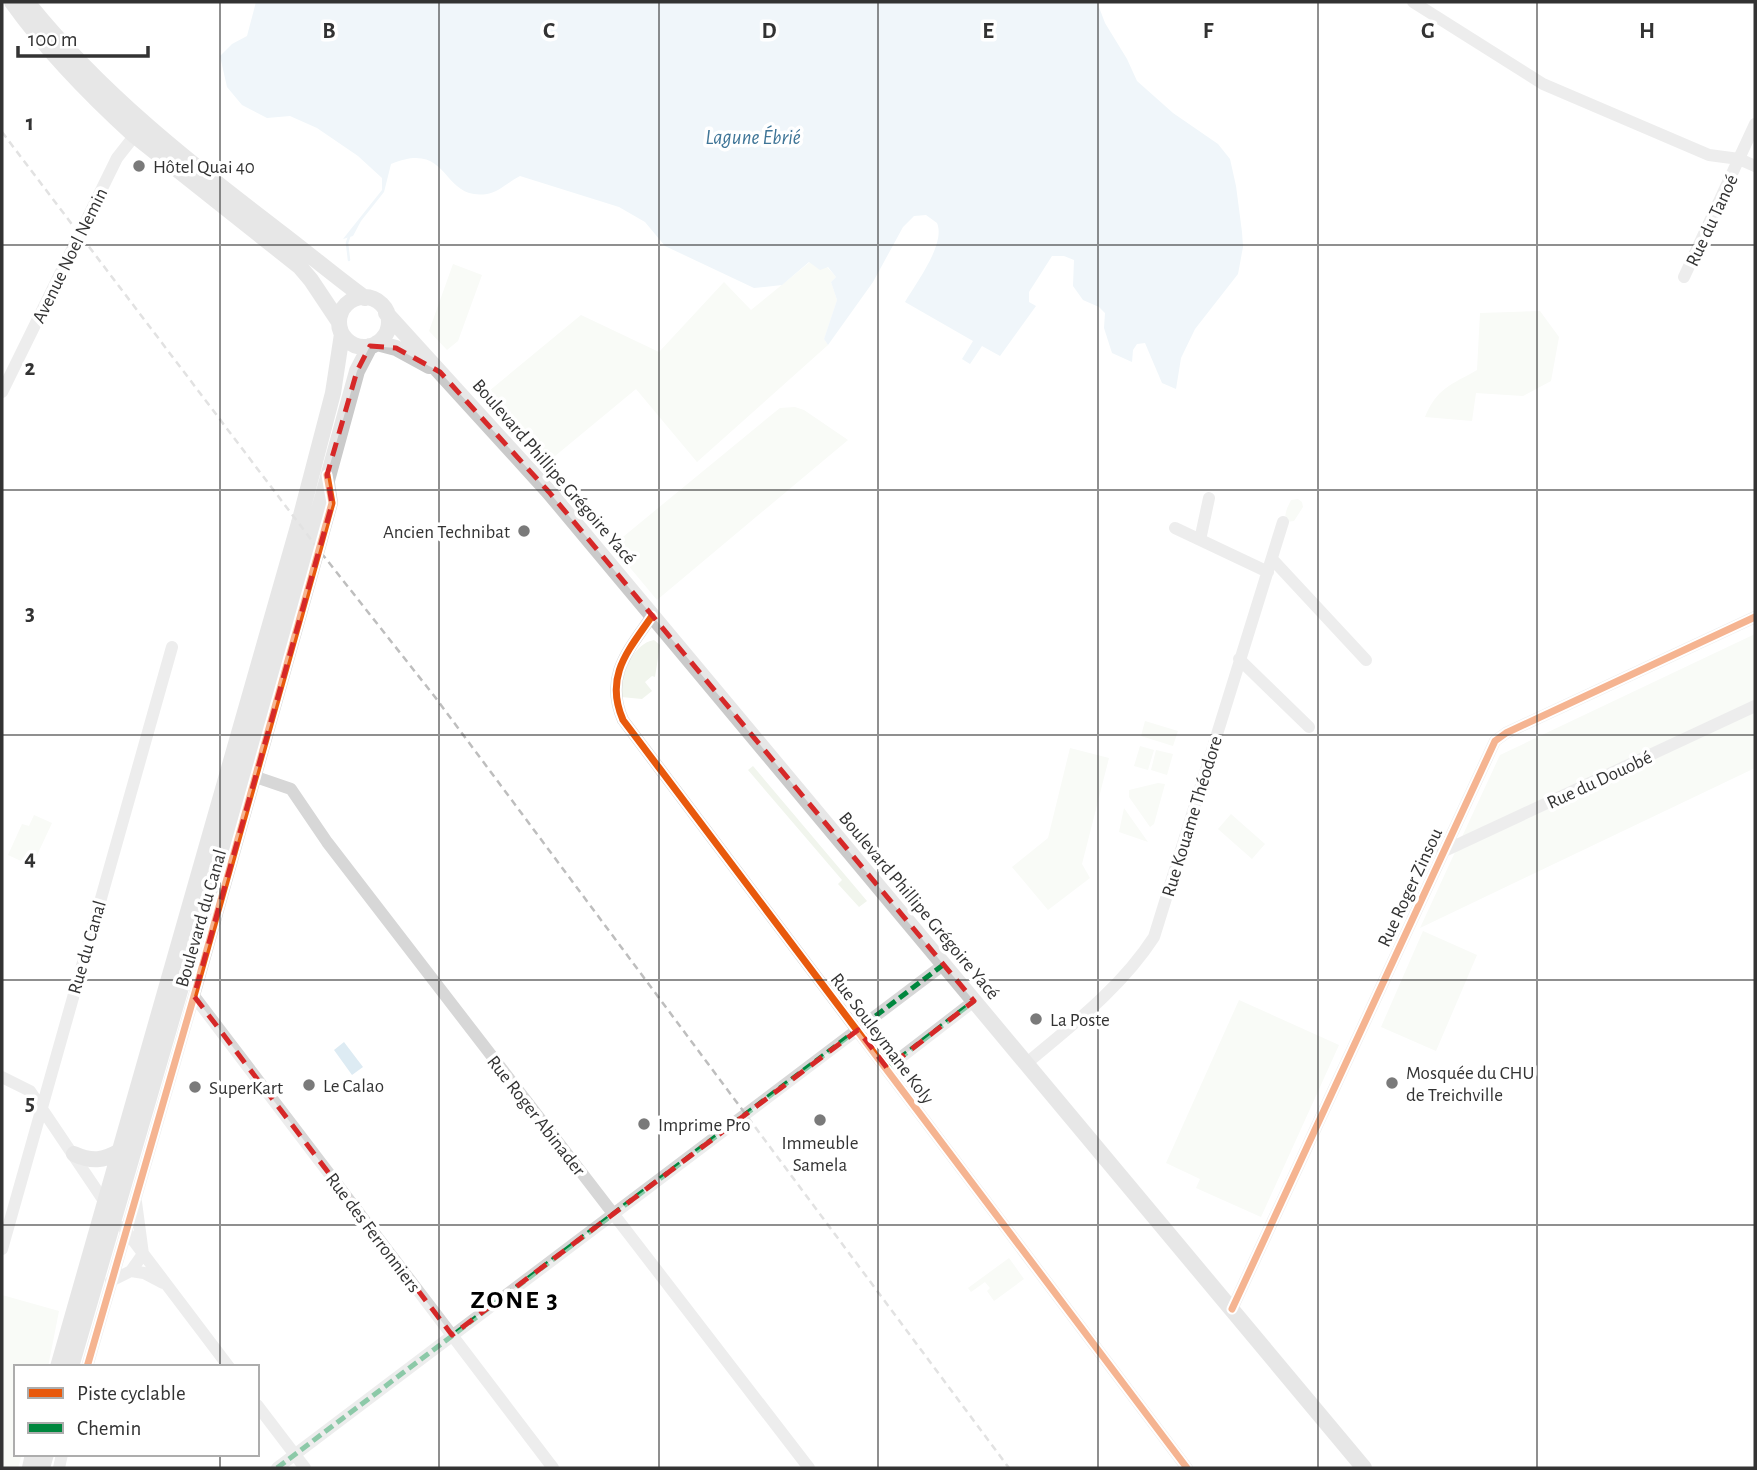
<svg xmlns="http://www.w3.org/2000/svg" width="1757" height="1470" font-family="'Alegreya Sans',sans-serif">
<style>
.green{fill:#f1f5ed}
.water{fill:#ddebf3}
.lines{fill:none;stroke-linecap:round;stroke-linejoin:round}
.stream{stroke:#ddebf3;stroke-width:2.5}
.minor{stroke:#d7d7d7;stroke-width:12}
.major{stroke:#cacaca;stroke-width:16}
.rail{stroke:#bebebe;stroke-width:2.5;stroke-dasharray:7 5;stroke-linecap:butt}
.quiet{stroke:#00873e;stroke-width:5;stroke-dasharray:10 5;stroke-linecap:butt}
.cycleway-casing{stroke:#fff;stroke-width:11}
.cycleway{stroke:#e8590c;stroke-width:7}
.marked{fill:none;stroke:#d62828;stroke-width:5;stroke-dasharray:14 9;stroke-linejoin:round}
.grid{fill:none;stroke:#333;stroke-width:2;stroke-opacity:0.55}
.poi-dot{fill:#7a7a7a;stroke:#fff;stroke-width:2.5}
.labels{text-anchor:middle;stroke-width:7;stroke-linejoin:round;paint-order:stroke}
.poi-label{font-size:19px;fill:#333;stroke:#fff;text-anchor:start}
.street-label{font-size:19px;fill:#333;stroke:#fff}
.water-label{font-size:21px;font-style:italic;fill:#3f7597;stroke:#fff}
.district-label{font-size:26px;font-weight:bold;letter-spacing:2px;fill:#000;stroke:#fff}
.grid-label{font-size:23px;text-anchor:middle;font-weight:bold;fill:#333;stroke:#fff;stroke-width:7;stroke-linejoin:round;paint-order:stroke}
</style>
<rect width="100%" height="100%" fill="#fff"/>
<!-- green -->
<path class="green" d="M810,262L827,267L836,277L831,282L837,300L824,339L828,345L697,462L636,389L543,466L483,396L581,315L659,352L724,282L751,310Z
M453,264L482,275L458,341L447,350L429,331Z
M1540,311L1559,337L1551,381L1523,396L1476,393L1472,421L1425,417C1437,388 1451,385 1477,370L1480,313Z
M795,407L804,410L848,440L657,600L612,546L770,416L780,408Z
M1298,499L1302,502L1303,507L1294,521L1286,522C1284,514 1287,508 1291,500Z
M1755,634V700L1461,839L1500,755Z
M654,640L660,645L655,677L652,676L645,682L652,691L642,699L621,697C620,676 632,644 654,640Z
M1755,711V768L1420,928L1456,850Z
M1145,721L1178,731L1173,746L1141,736Z
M1140,746L1154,750L1148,770L1134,766Z
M1070,748L1109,758L1082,864L1090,878L1048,910L1012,867L1048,838Z
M1156,750L1173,754L1167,775L1151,770Z
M753,766L867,901L859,907L838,884L842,880L748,770Z
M1158,783L1165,784L1154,824L1150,827L1129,797V790Z
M1124,808L1148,842L1119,832Z
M1231,814L1265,844L1252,859L1218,829Z
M34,815L52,823L32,866L8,855L22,824L29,826Z
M1423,931L1477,955L1436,1051L1381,1027Z
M1239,1000L1339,1045L1261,1217L1196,1188L1200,1179L1166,1163Z
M1009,1258L1024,1279L994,1301L987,1291L990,1288L985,1282L971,1292L968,1288Z
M2,1295L59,1311L48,1367H16V1454H22L18,1468H2Z"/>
<!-- water -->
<path class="water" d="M256,2H1097L1105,23L1127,59L1137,81L1173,113L1218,144L1230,159L1236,186L1242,232L1243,247L1238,274L1195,329L1181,358L1176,389L1162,383L1145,343L1137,344L1133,350L1132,362L1112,353L1104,328L1105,313L1099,307L1083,300L1073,286L1074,260L1064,256H1052L1029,292V302L1036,306L1000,356L982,346L970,364L962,359L973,341L905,302C916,283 946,244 937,223L926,215L914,216L903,227L873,282L828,345L824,339L837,300L831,282L836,277L828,267L820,270L809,262L782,285L754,288L665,246L645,222L619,207L520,176C508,182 499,192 487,194C440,201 451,139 391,164L384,192L361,221L353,236L343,239L382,190V178L358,156L317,128L290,116L267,118L242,105L227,87L220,56L232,44L247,36Z
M344,1042L363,1067L352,1075L334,1050Z"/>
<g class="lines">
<!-- stream -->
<path class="stream" d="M349,260L347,243L349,237"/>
<!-- minor -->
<path class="minor" d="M1413,2L1543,84L1709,155L1739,159L1755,166
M1684,277L1755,124
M2,392L117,158L139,130
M1175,528L1268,572
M1200,540L1209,498
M1273,560L1366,660
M652,616C628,651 604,676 623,720L1187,1468
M1239,659L1309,727
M256,777L291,789L327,842L809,1468
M1442,852L1755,706
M194,996L553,1468
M1027,1063C1072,1025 1121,988 1154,937L1283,522
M887,1068L974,1001
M2,1077L30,1091L108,1207
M123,1227L229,1367
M2,1249L172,647
M131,1271L144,1273L163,1283
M111,1281L131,1271L143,1254L136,1202
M1232,1309L1495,741L1506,733L1755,617
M87,1367L194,996L319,550L332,503L329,483
M257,1405L305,1468
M59,1468L62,1454
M277,1468L943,965"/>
<!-- major -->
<path class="major" d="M12,2C47,51 90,95 135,136L300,267L311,280L339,322
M27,2C99,92 189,163 280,232C309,254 336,277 365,298
M339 322a25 25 0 1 1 50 0a25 25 0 1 1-50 0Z
M386,313L549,492L1364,1468
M377,343L396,348L429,366
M74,1154C92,1162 103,1161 120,1151
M58,1367L299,523L333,393L342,334
M71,1367L311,539L357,371L370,346
M30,1468L33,1454
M42,1468L46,1454"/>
<!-- rail -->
<path class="rail" d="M2,132L319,550L435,697L1009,1468"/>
<!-- quiet -->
<path class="quiet" d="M887,1068L974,1001
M277,1468L943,965"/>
<!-- cycleway casing -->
<g class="cycleway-casing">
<path id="cycleway" d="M652,616C628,651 604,676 623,720L1187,1468
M1232,1309L1495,741L1506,733L1755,617
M87,1367L194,996L319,550L332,503L327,475"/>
</g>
<!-- cycleway -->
<use href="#cycleway" class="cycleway"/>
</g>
<!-- marked area -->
<path d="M0 0H1757V1470H0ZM370,346L396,348L440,372L549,492L974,1001L887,1068L858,1030L452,1335L194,996L332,504L327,475L357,371Z" fill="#fff" fill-opacity=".55" fill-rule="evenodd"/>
<path class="marked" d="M370,346L396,348L440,372L549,492L974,1001L887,1068L858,1030L452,1335L194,996L332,504L327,475L357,371Z"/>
<!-- grid -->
<path class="grid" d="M220,2V1367M439,2V1468M659,2V1468M878,2V1468M1098,2V1468M1318,2V1468M1537,2V1468M2,245H1755M2,490H1755M2,735H1755M2,980H1755M2,1225H1755M220,1454V1468"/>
<!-- markers -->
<g class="poi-dot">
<circle cx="139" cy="166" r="7"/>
<circle cx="524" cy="531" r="7"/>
<circle cx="1036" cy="1019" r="7"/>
<circle cx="1392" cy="1083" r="7"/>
<circle cx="309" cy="1085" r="7"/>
<circle cx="195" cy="1087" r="7"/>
<circle cx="820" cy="1120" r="7"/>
<circle cx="644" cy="1124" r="7"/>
</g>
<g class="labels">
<!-- poi labels -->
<g class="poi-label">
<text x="153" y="173">Hôtel Quai 40</text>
<text x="510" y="538" text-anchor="end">Ancien Technibat</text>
<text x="1050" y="1026">La Poste</text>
<text x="1406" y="1079">Mosquée du CHU<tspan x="1406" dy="22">de Treichville</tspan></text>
<text x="323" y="1092">Le Calao</text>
<text x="209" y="1094">SuperKart</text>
<text x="658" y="1131">Imprime Pro</text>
<text x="820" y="1149" text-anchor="middle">Immeuble<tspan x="820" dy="22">Samela</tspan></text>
</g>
<!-- street labels -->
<g class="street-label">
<text transform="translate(1711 220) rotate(-65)" y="7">Rue du Tanoé</text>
<text transform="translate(69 255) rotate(-64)" y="7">Avenue Noel Nemin</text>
<text transform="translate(555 471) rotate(49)" y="7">Boulevard Phillipe Grégoire Yacé</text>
<text transform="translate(1599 779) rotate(-25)" y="7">Rue du Douobé</text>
<text transform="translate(1191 816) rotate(-73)" y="7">Rue Kouame Théodore</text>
<text transform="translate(1409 887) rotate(-65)" y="7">Rue Roger Zinsou</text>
<text transform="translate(920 905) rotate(50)" y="7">Boulevard Phillipe Grégoire Yacé</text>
<text transform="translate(200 918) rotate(-74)" y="7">Boulevard du Canal</text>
<text transform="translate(86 947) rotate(-74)" y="7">Rue du Canal</text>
<text transform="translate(883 1038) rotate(53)" y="7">Rue Souleymane Koly</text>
<text transform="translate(537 1115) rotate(52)" y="7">Rue Roger Abinader</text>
<text transform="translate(374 1232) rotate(53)" y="7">Rue des Ferronniers</text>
</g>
<!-- water labels -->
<g class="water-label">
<text x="753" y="144">Lagune Ébrié</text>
</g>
<!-- district labels -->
<g class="district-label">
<text x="515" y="1308">ZONE 3</text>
</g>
</g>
<g class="grid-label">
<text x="329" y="38">B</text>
<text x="549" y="38">C</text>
<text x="769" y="38">D</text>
<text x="988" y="38">E</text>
<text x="1208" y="38">F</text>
<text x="1428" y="38">G</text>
<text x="1647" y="38">H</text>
<text x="30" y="130">1</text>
<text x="30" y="375">2</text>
<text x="30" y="620">3</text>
<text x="30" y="865">4</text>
<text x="30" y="1110">5</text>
</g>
<!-- border -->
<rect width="1757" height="1470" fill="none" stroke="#333333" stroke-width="7"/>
<!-- legend -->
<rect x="14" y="1365" width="245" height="91" fill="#ffffff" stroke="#adadad" stroke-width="2"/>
<rect x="28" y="1388" width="35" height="10" fill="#e8590c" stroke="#adadad" stroke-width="2"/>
<text x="77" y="1400" font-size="21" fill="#333333">Piste cyclable</text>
<rect x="28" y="1423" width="35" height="10" fill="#00873e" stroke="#adadad" stroke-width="2"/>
<text x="77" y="1435" font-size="21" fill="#333333">Chemin</text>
<!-- scale -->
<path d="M18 46v10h130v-10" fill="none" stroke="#333333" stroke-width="3.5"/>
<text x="28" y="46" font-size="21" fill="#333333" stroke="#ffffff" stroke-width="5" paint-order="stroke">100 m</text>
</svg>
